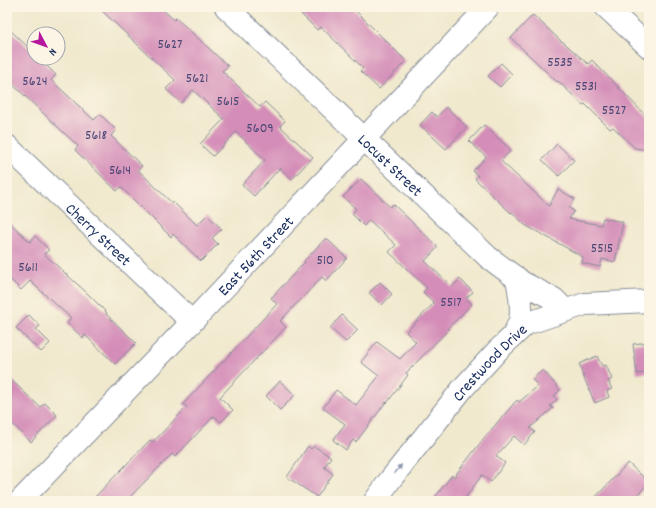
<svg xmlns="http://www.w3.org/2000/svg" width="656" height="508" font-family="Dekko,sans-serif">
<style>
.building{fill:#d48db8}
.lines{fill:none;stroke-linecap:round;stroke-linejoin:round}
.minor-casing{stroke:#868c96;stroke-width:24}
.minor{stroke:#fff;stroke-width:22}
.oneway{fill:#8d97ae}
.labels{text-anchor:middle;stroke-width:3;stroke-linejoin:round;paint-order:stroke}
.number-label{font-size:14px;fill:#494674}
.street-label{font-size:16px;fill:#1b2f5e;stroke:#fcf5e5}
</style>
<rect width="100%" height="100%" fill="#fcf5e5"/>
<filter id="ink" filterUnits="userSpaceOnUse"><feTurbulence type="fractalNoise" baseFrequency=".025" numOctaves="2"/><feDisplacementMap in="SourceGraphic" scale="8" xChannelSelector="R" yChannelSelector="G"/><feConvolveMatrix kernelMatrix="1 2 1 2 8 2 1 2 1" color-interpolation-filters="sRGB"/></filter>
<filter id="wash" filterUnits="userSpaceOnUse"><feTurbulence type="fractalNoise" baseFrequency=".012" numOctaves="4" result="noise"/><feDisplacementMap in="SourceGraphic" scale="16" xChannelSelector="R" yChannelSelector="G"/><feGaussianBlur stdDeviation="0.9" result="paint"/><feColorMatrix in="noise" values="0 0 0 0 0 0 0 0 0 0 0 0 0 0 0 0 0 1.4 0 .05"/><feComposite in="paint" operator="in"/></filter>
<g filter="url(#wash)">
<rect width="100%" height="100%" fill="#f0e9ce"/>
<g id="blocks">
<!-- building -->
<path class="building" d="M98,7H160L174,20L176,18L228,66L222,71L260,107L265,102L285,121L280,126L313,157L292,179L280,168L254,196L242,185L265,160L236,132L213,156L200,144L224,119L193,90L181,103L166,89L175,80Z
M308,7H352L406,61L379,89L360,71L363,68L321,27L317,30L301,14Z
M533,15L562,42V41L588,64L592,60L649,119V150L635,148L613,127L610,129L585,104L583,105L558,81L557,82L511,38Z
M7,27L34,53V58H39L56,75L51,80L94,120L100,114L116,130L111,136L142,166L138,170L172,203L173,202L197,225L207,215L222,229L212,238L218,244L201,261L173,234L171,237L121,187L117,191L75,150L78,146L7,79Z
M501,63L512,74L500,87L488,76Z
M446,107L467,127L446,149L420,125L432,112L437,117Z
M484,125L511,150L501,161L549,206L558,189L575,199L569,208L574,211L569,219L601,225L603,218L623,222L615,262L602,259L600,267L582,263L583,257L525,225L512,212L511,213L475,179L478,176L473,171L486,157L469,141Z
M557,144L574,160L559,176L542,160Z
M361,179L390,207L393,204L438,247L425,261L452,287L460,279L473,292L466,298L472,304L448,328L449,329L406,373L408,375L387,403L386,402L356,442L353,440L346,450L333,440L345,424L323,408L336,390L356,405L379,376L361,362L377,342L400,359L416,342L406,332L434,303L423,292L427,288L389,252L396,245L369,220L364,226L352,214L356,209L343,197Z
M7,220L30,242L35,236L49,250L44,254L87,293L107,313L106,314L136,343L115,364L85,335L83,338L67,323L71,318L30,281L21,290L7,276Z
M326,238L347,258L326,281L322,277L280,321L286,327L220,397L233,410L221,422L214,416L175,457L172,454L126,501H91L150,440L153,442L187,407L183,404L277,304L271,298L305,262L304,261Z
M380,282L392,294L382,305L369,293Z
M29,315L40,326L36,329L50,343L41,352L16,328Z
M342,315L358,330L346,342L330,328Z
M649,342V372L637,374L633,344Z
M597,356L602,366L606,365L612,379L608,381L612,389L607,391L609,397L595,403L581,371L582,370L579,364Z
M543,370L560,390L554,396L557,400L550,406L553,408L530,428L535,432L524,445L514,436L496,456L505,463L491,482L482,475L463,501H432L452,475L454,477L484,438L517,400L519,402L538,386L532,379Z
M7,376L40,407L45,403L57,415L31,442L7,418Z
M280,381L295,395L280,410L266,396Z
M308,446L311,449L314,446L331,457L324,467L333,474L317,497L287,477Z
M628,463L649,482L633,501H592Z"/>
</g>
</g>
<g filter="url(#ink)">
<use href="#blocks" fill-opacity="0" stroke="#868c96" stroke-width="1"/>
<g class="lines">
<!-- minor casing -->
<g class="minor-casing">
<g id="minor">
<path id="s1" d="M226,7L488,257L523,283L554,299L565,310"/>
<path d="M606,7L649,47"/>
<path id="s2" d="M7,146L192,322"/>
<path d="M513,336C515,331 518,326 520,321C523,307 519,291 517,278"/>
<path id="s3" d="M20,501L192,322L488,7"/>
<path id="s4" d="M375,501L390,480L463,388L498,350L526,324L585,304L649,301"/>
</g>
</g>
<!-- minor -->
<use href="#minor" class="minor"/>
</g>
<!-- one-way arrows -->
<defs><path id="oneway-solid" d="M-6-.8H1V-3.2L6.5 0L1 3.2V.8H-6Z"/></defs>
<use class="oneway" href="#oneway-solid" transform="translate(398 469) rotate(-52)"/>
</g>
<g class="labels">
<!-- number labels -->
<g class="number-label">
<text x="170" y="48">5627</text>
<text x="560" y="66">5535</text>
<text x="197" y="82">5621</text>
<text x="35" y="85">5624</text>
<text x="586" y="90">5531</text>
<text x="228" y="105">5615</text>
<text x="614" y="114">5527</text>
<text x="260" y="132">5609</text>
<text x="96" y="139">5618</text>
<text x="120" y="174">5614</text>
<text x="602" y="252">5515</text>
<text x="325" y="264">510</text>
<text x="28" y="271">5611</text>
<text x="451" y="306">5517</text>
</g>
<!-- street labels -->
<g class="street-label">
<text dy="6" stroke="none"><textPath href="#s1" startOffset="228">Locust Street</textPath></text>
<text dy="6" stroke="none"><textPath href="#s2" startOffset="127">Cherry Street</textPath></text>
<text dy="6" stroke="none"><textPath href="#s3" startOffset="340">East 56th Street</textPath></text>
<text dy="6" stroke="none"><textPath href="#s4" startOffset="180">Crestwood Drive</textPath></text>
</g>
</g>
<!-- margin -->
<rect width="656" height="508" fill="none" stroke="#fcf5e5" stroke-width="24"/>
<!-- north arrow -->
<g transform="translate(46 46) rotate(131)"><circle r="19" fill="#fcf5e5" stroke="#a2a6af"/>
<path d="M0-3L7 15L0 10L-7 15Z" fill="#b5179e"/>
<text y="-6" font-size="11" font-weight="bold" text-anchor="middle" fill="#1b2f5e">N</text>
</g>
</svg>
